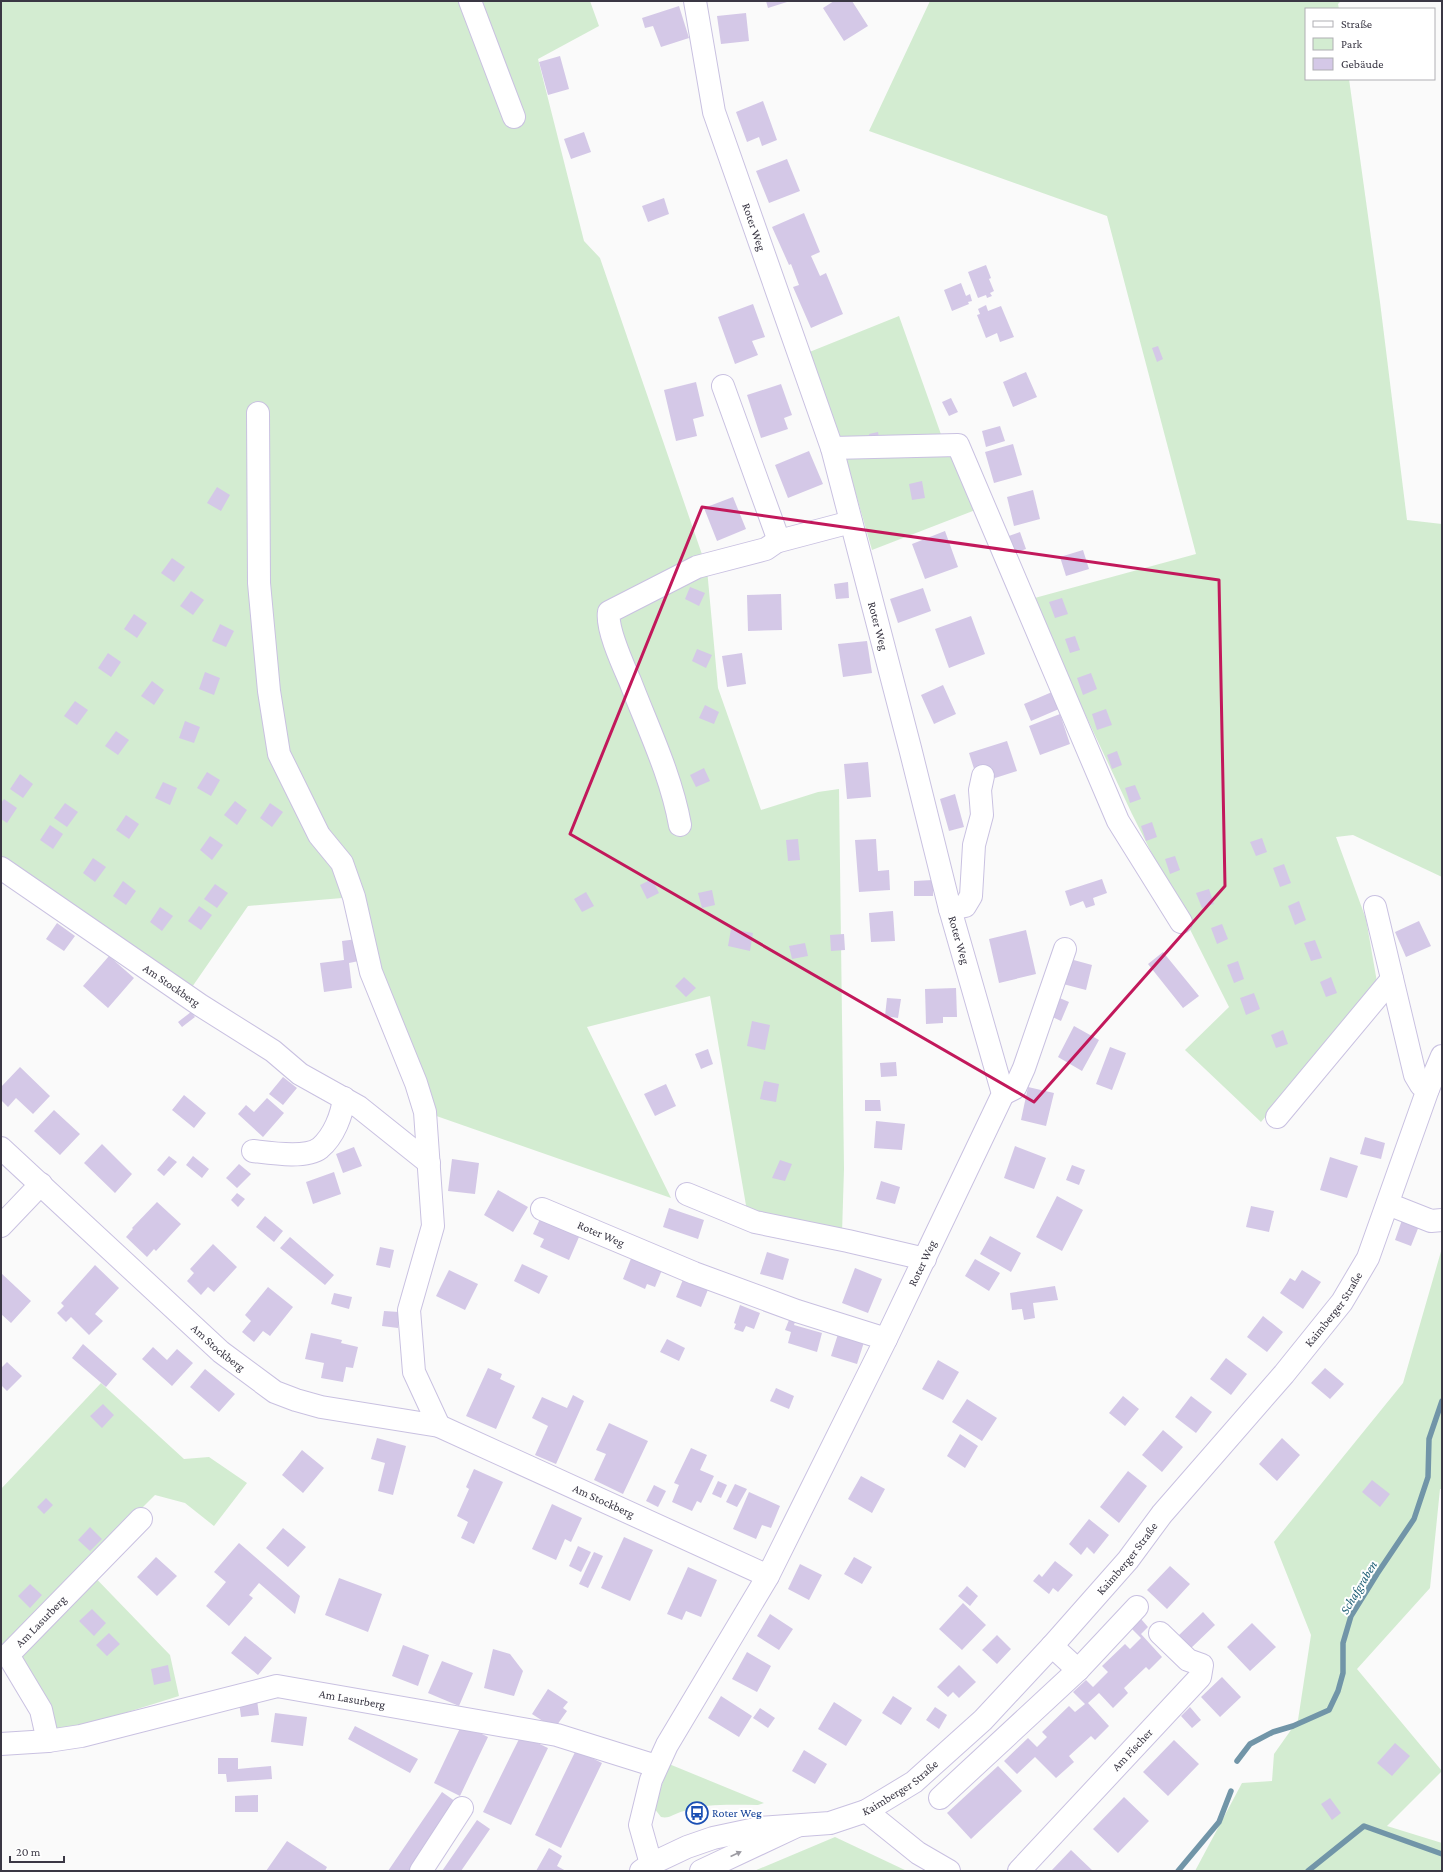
<svg xmlns="http://www.w3.org/2000/svg" width="1443" height="1872" font-family="'Crimson Pro',serif">
<style>
.green{fill:#d3ecd1}
.lines{fill:none;stroke-linecap:round;stroke-linejoin:round}
.stream{stroke:#7195a8;stroke-width:5.5}
.building{fill:#d4c8e7}
.minor-casing{stroke:#c9c1e1;stroke-width:24}
.major-casing{stroke:#c9c1e1;stroke-width:24}
.minor{stroke:#fff;stroke-width:22}
.major{stroke:#fff;stroke-width:22}
.oneway{fill:#9c9ba2}
.marked{fill:none;stroke:#c2185b;stroke-width:3;stroke-linejoin:round}
.labels{text-anchor:middle;stroke-width:4;stroke-linejoin:round;paint-order:stroke}
.street-label{font-size:12px;fill:#3a3744;stroke:#fff}
.transit-label{font-size:12px;fill:#164399;stroke:#fff;text-anchor:start}
.water-label{font-size:13px;font-style:italic;fill:#1e5f76;stroke:#fff}
</style>
<rect width="100%" height="100%" fill="#fafafa"/>
<!-- green -->
<path class="green" d="M1,1H590L599,26L538,59L584,241L600,258L707,569L718,688L761,810L818,792L839,789L844,1169L842,1233L748,1217L710,996L587,1027L671,1198L425,1112L354,897L248,906L190,990L1,859Z
M930,1H1341L1338,4L1339,9H1306V79H1349L1380,302L1407,520L1442,524V877L1353,835L1336,837L1366,919L1377,982L1261,1122L1185,1050L1229,1007L1132,814L1031,599L1196,554L1107,216L869,131Z
M899,316L943,440L843,443L807,353Z
M953,452L978,509L872,550L845,456Z
M1442,1248V1489H1440L1430,1588L1357,1669L1442,1771L1387,1826L1442,1843V1871H1195L1242,1783L1272,1781L1274,1754L1298,1720L1311,1635L1274,1542L1403,1383Z
M101,1383L184,1459L209,1457L247,1483L214,1526L185,1503L155,1495L84,1566L170,1655L179,1696L54,1735L1,1664V1489Z
M669,1764L764,1803L758,1805C732,1805 708,1803 684,1811C675,1813 670,1819 661,1817L654,1808Z
M835,1837L907,1871H754Z"/>
<g class="lines">
<!-- stream -->
<path class="stream" d="M1237,1761L1250,1744L1273,1732L1293,1726L1329,1710L1338,1691L1343,1673V1643L1351,1616L1377,1574L1414,1519L1428,1477L1429,1439L1442,1401
M1178,1871L1219,1822L1231,1791
M1308,1871L1364,1826L1442,1854"/>
</g>
<!-- building -->
<path class="building" d="M766,1H786L787,2L768,8Z
M834,1H852L868,26L844,41L823,8Z
M679,6L689,38L661,47L653,26L645,28L642,18Z
M746,13L749,41L721,44L717,16Z
M560,56L569,89L548,95L539,62Z
M763,101L777,140L762,146L759,137L747,142L736,112Z
M584,132L591,152L571,159L564,139Z
M787,159L800,191L769,203L756,171Z
M664,198L669,214L648,222L642,206Z
M804,213L820,252L811,256L820,276L826,273L843,314L811,328L793,287L799,285L791,264L789,265L772,227Z
M986,265L991,278L989,279L994,291L990,293L992,296L987,298L986,295L978,298L968,272Z
M961,283L966,296L970,294L972,301L968,302L969,304L952,311L944,290Z
M753,304L765,337L752,341L758,355L735,364L718,317Z
M986,305L988,311L1001,306L1014,337L1000,342L997,333L986,338L977,315L980,314L978,309Z
M1158,346L1163,359L1157,362L1152,348Z
M1026,372L1037,397L1013,407L1003,382Z
M696,382L704,416L693,419L697,436L676,441L664,390Z
M781,384L792,415L784,418L788,429L761,438L747,395Z
M951,398L958,412L949,416L942,402Z
M1000,426L1005,441L986,447L982,431Z
M878,432L879,437L870,440L869,434Z
M1013,444L1022,475L994,483L985,452Z
M809,451L823,484L788,498L775,465Z
M922,481L925,498L912,500L909,484Z
M217,487L230,495L221,511L207,503Z
M1033,490L1040,519L1014,526L1007,497Z
M733,497L746,529L717,541L704,508Z
M945,531L958,567L925,579L912,544Z
M1020,532L1026,549L1012,554L1006,537Z
M1083,550L1089,569L1066,576L1060,557Z
M172,558L185,567L174,582L161,573Z
M848,582L849,598L836,599L834,584Z
M690,587L705,593L699,606L685,599Z
M923,588L931,611L898,623L890,599Z
M191,591L204,600L193,615L180,606Z
M781,594L782,630L748,631L747,595Z
M1062,598L1068,614L1055,618L1049,602Z
M134,614L147,623L137,638L124,629Z
M971,616L985,654L949,668L935,629Z
M220,624L234,631L226,647L212,641Z
M1075,636L1080,650L1070,653L1065,639Z
M867,641L872,673L843,677L838,644Z
M697,649L712,655L706,668L692,661Z
M108,653L121,662L111,677L98,668Z
M742,653L746,684L727,687L722,656Z
M205,672L220,678L214,695L199,689Z
M1091,673L1097,689L1083,695L1077,678Z
M152,681L164,690L154,705L141,696Z
M943,685L956,714L934,724L921,695Z
M1052,692L1059,709L1031,721L1024,704Z
M75,701L88,710L77,725L64,716Z
M705,705L719,712L714,724L699,718Z
M1106,709L1112,725L1097,730L1092,714Z
M1060,714L1070,744L1040,755L1029,726Z
M185,721L200,727L194,743L179,738Z
M116,731L129,740L118,755L105,746Z
M1007,741L1017,771L995,778L991,767L975,772L969,753Z
M1117,751L1122,765L1112,769L1107,755Z
M868,762L871,797L847,799L844,764Z
M704,768L710,781L696,787L690,775Z
M207,772L220,780L211,796L197,788Z
M20,774L33,784L23,798L10,789Z
M163,782L177,788L170,805L155,798Z
M1135,785L1141,799L1130,803L1125,788Z
M955,794L964,827L949,831L940,799Z
M4,799L17,808L7,823L1,819V803Z
M235,801L247,810L237,825L224,815Z
M65,803L78,812L67,827L54,818Z
M270,803L283,812L272,827L260,818Z
M126,815L139,824L129,839L116,830Z
M1152,822L1157,837L1146,841L1141,826Z
M50,825L63,834L53,849L40,840Z
M210,836L223,845L212,860L200,850Z
M1262,838L1267,852L1256,856L1250,842Z
M798,839L800,860L788,861L786,840Z
M876,839L878,871L889,870L890,890L859,892L855,840Z
M1175,856L1180,870L1170,874L1165,859Z
M93,858L106,867L95,882L83,873Z
M1284,864L1291,883L1280,887L1273,868Z
M652,879L659,893L647,899L640,885Z
M1102,879L1107,893L1093,898L1095,905L1086,908L1083,901L1070,906L1065,891Z
M933,880V896H914V881Z
M123,881L136,891L126,905L113,896Z
M215,884L228,893L217,908L204,899Z
M1209,889L1214,904L1202,908L1196,893Z
M712,890L715,905L702,908L698,893Z
M586,892L594,906L582,912L574,899Z
M1299,901L1306,920L1295,925L1288,906Z
M199,906L212,915L201,930L188,921Z
M160,907L173,916L162,931L150,922Z
M893,911L895,941L871,942L869,913Z
M1419,921L1431,946L1406,957L1395,932Z
M57,923L75,936L64,951L46,939Z
M1222,924L1228,939L1217,944L1211,928Z
M731,929L753,933L750,951L728,946Z
M1026,930L1036,974L999,983L989,939Z
M844,934L845,950L831,951L830,935Z
M357,939L359,961L349,963L352,988L324,992L320,963L344,960L342,941Z
M1315,940L1322,958L1311,961L1304,943Z
M805,943L808,956L792,959L789,946Z
M1163,952L1199,996L1183,1008L1148,964Z
M109,956L134,978L108,1008L83,986Z
M1070,959L1092,965L1086,990L1063,984Z
M1238,961L1244,979L1234,983L1227,965Z
M684,977L696,988L686,997L675,986Z
M1331,977L1337,993L1326,997L1320,982Z
M956,988L957,1017H943V1023L926,1024L925,989Z
M1254,993L1260,1009L1246,1015L1240,998Z
M1055,996L1069,1002L1061,1021L1046,1014Z
M887,998L901,999L898,1018L885,1016Z
M191,1012L195,1017L182,1027L178,1022Z
M752,1021L770,1025L765,1050L747,1046Z
M1074,1026L1099,1040L1082,1071L1058,1057Z
M1283,1030L1288,1044L1276,1048L1271,1035Z
M1110,1047L1126,1053L1112,1090L1096,1084Z
M708,1049L713,1064L701,1069L695,1054Z
M896,1062L897,1076L881,1077L880,1063Z
M20,1067L50,1096L33,1114L16,1098L8,1107L1,1100V1087Z
M283,1077L297,1088L283,1105L269,1094Z
M764,1081L779,1084L776,1102L760,1099Z
M666,1084L676,1106L655,1116L644,1094Z
M1028,1087L1054,1093L1046,1126L1021,1120Z
M184,1095L206,1113L194,1128L172,1110Z
M267,1098L284,1113L263,1137L238,1114L246,1105L254,1112Z
M865,1100H880L881,1111H865Z
M54,1110L80,1134L60,1155L34,1131Z
M876,1121L905,1124L902,1150L874,1148Z
M1365,1137L1385,1143L1381,1159L1360,1154Z
M102,1144L132,1174L115,1193L84,1163Z
M1015,1146L1046,1158L1034,1189L1004,1178Z
M354,1147L362,1166L343,1173L336,1154Z
M169,1156L177,1162L164,1176L157,1170Z
M193,1156L209,1169L202,1178L186,1165Z
M1330,1157L1358,1166L1347,1198L1320,1190Z
M452,1159L479,1163L475,1194L448,1191Z
M780,1160L792,1164L785,1181L772,1178Z
M239,1164L251,1174L237,1188L226,1178Z
M1072,1165L1085,1170L1079,1185L1066,1180Z
M334,1172L341,1194L313,1204L306,1182Z
M881,1181L900,1187L895,1204L876,1199Z
M498,1190L528,1207L513,1232L484,1215Z
M237,1193L245,1199L238,1207L231,1200Z
M1057,1196L1083,1210L1062,1251L1036,1237Z
M157,1202L181,1224L156,1251L154,1249L147,1257L126,1237L133,1229L132,1228Z
M1251,1206L1274,1211L1269,1232L1246,1227Z
M669,1208L704,1220L698,1239L663,1227Z
M265,1216L283,1231L274,1242L256,1227Z
M540,1219L579,1237L569,1260L540,1247L544,1239L533,1234Z
M1402,1220L1419,1226L1411,1246L1395,1240Z
M990,1236L1021,1253L1011,1272L980,1254Z
M290,1237L334,1275L325,1285L280,1248Z
M213,1244L237,1267L214,1292L208,1287L201,1295L187,1281L194,1273L190,1269Z
M380,1247L394,1250L390,1268L376,1265Z
M767,1252L789,1259L783,1280L760,1274Z
M632,1256L662,1270L655,1287L647,1284L645,1289L623,1279Z
M975,1259L1000,1273L989,1291L965,1276Z
M522,1264L548,1276L539,1294L514,1281Z
M95,1265L119,1288L95,1314L103,1321L89,1335L71,1317L66,1322L57,1313L64,1306L61,1303Z
M855,1268L882,1279L868,1313L842,1303Z
M449,1270L478,1284L465,1310L436,1296Z
M1302,1270L1321,1282L1303,1309L1280,1293L1290,1278L1295,1281Z
M1,1273L31,1301L11,1323L1,1314Z
M684,1277L709,1287L701,1307L676,1297Z
M1055,1286L1058,1300L1033,1303L1035,1318L1024,1320L1022,1309L1012,1310L1010,1293Z
M268,1287L293,1307L270,1336L263,1331L254,1342L242,1332L251,1321L245,1315Z
M334,1293L352,1297L349,1309L331,1304Z
M740,1305L760,1313L754,1329L746,1326L743,1332L734,1329L736,1324L734,1323Z
M384,1311L399,1312L398,1328L382,1326Z
M1263,1316L1283,1332L1267,1352L1247,1337Z
M789,1320L795,1322L794,1325L822,1333L817,1352L788,1343L791,1332L785,1330Z
M839,1331L865,1339L857,1364L831,1356Z
M311,1333L342,1340L341,1343L358,1347L353,1368L346,1367L343,1382L321,1378L324,1363L305,1359Z
M667,1339L685,1348L679,1361L660,1352Z
M83,1344L117,1374L106,1387L72,1358Z
M153,1347L167,1360L177,1349L193,1363L172,1386L142,1359Z
M1226,1358L1247,1374L1231,1395L1210,1379Z
M938,1360L959,1372L943,1400L922,1389Z
M7,1362L22,1376L7,1391L1,1385V1368Z
M488,1368L502,1374L500,1379L515,1386L496,1429L466,1416Z
M1325,1368L1344,1384L1330,1399L1311,1383Z
M205,1369L235,1394L219,1412L190,1387Z
M776,1388L794,1396L789,1409L770,1401Z
M573,1395L584,1401L556,1464L535,1455L548,1426L532,1418L542,1397L567,1408Z
M1123,1396L1139,1409L1125,1426L1109,1413Z
M1191,1396L1212,1412L1196,1433L1175,1417Z
M967,1399L997,1418L982,1441L952,1422Z
M103,1404L114,1415L102,1428L90,1416Z
M609,1423L648,1441L623,1494L594,1480L606,1454L596,1450Z
M1163,1430L1183,1447L1162,1472L1142,1455Z
M960,1434L978,1446L965,1468L947,1456Z
M377,1438L406,1446L393,1495L378,1491L385,1463L371,1459Z
M1282,1438L1300,1455L1277,1481L1259,1464Z
M691,1448L707,1455L700,1470L714,1476L701,1503L697,1501L692,1511L672,1502L679,1485L674,1483Z
M302,1450L324,1468L303,1493L282,1475Z
M474,1469L503,1482L474,1544L461,1538L468,1522L457,1516L469,1489L466,1487Z
M1128,1471L1147,1486L1119,1523L1100,1507Z
M861,1476L885,1489L872,1513L848,1499Z
M1372,1480L1390,1494L1380,1507L1362,1492Z
M718,1481L727,1485L721,1498L712,1494Z
M735,1484L747,1489L737,1507L726,1502Z
M654,1485L666,1491L658,1507L646,1501Z
M749,1492L780,1506L771,1528L762,1525L756,1539L733,1529Z
M46,1498L53,1505L44,1514L37,1507Z
M552,1504L582,1518L571,1542L565,1539L556,1560L532,1549Z
M1089,1519L1109,1535L1094,1554L1087,1547L1081,1555L1069,1544Z
M90,1527L102,1539L90,1551L78,1540Z
M283,1528L306,1547L288,1567L266,1548Z
M624,1537L653,1550L630,1601L601,1588Z
M239,1543L300,1596L295,1614L259,1583L249,1595L253,1598L229,1626L206,1606L226,1582L214,1572Z
M578,1546L591,1552L581,1572L569,1566Z
M594,1552L603,1556L588,1588L579,1584Z
M156,1557L177,1576L157,1596L137,1577Z
M854,1557L872,1567L862,1584L844,1574Z
M1055,1561L1073,1575L1058,1592L1053,1588L1049,1594L1033,1581L1039,1574L1042,1577Z
M800,1564L822,1575L809,1600L788,1589Z
M1170,1566L1190,1584L1167,1609L1147,1590Z
M688,1567L717,1580L701,1617L686,1611L682,1620L667,1614Z
M339,1578L382,1594L368,1632L325,1615Z
M30,1584L42,1595L30,1608L18,1596Z
M967,1586L978,1596L970,1606L958,1596Z
M963,1603L986,1625L962,1650L939,1629Z
M92,1609L106,1623L94,1636L79,1621Z
M1203,1612L1215,1625L1190,1649L1178,1636Z
M770,1614L793,1629L779,1650L757,1636Z
M1141,1619L1148,1627L1141,1634L1162,1657L1149,1670L1146,1667L1124,1688L1128,1693L1113,1708L1099,1693L1088,1703L1109,1726L1095,1740L1091,1736L1069,1756L1074,1762L1056,1778L1035,1757L1017,1774L1004,1761L1028,1738L1037,1747L1047,1737L1042,1732L1069,1706L1075,1712L1085,1704L1073,1692L1086,1680L1093,1687L1108,1672L1102,1666L1125,1644L1130,1649L1141,1638L1131,1628Z
M1252,1623L1276,1647L1250,1671L1227,1647Z
M109,1633L120,1644L107,1656L96,1645Z
M997,1635L1011,1649L997,1664L982,1650Z
M245,1636L272,1658L258,1675L231,1653Z
M403,1645L429,1655L418,1686L392,1676Z
M493,1649L510,1654L523,1671L514,1696L484,1688Z
M747,1652L771,1666L757,1692L732,1679Z
M442,1661L473,1673L459,1706L428,1693Z
M168,1665L171,1681L154,1685L151,1669Z
M959,1665L976,1682L959,1698L953,1692L948,1697L937,1687Z
M1222,1677L1241,1697L1220,1717L1201,1697Z
M548,1689L568,1702L563,1708L567,1711L557,1725L554,1723L552,1727L532,1714Z
M721,1696L752,1716L739,1737L708,1718Z
M893,1696L912,1708L901,1725L882,1713Z
M257,1700L259,1715L241,1717L239,1702Z
M834,1702L862,1720L846,1746L818,1729Z
M935,1707L947,1715L939,1729L926,1720Z
M1190,1707L1201,1720L1192,1728L1181,1716Z
M760,1708L775,1718L768,1728L753,1718Z
M275,1713L307,1717L303,1746L271,1742Z
M462,1724L488,1737L460,1796L434,1783Z
M355,1726L418,1759L410,1773L348,1739Z
M521,1735L548,1748L511,1825L483,1812Z
M1174,1740L1199,1764L1168,1796L1143,1772Z
M1395,1743L1410,1756L1392,1776L1377,1763Z
M576,1750L602,1763L561,1848L535,1835Z
M804,1750L827,1764L815,1784L792,1771Z
M218,1758H238V1769L271,1766L272,1779L227,1782L226,1774H218Z
M998,1766L1022,1791L971,1839L947,1813Z
M442,1792L459,1804L413,1871H388Z
M258,1795V1812H235V1796Z
M1124,1797L1149,1821L1118,1853L1093,1829Z
M1330,1798L1341,1813L1332,1820L1321,1804Z
M477,1820L490,1829L461,1871H442Z
M287,1841L327,1867L325,1871H266Z
M549,1848L562,1856L557,1866L566,1871H536Z
M1071,1850L1093,1871H1051Z"/>
<g class="lines">
<!-- minor casing -->
<g class="minor-casing">
<g id="minor">
<path d="M470,1L514,117"/>
<path d="M723,386L779,541L851,522"/>
<path d="M258,413L259,583L269,691L279,754L319,835L342,863L354,897L371,972L416,1083L425,1112L433,1226L409,1310L414,1372L439,1426"/>
<path d="M832,448L958,445L1118,821L1181,922"/>
<path d="M680,825C671,775 648,728 630,681C623,665 606,628 609,612L697,567L766,549L779,540"/>
<path id="s1" d="M1,868L200,1005L273,1051L300,1074L359,1107L429,1163"/>
<path d="M1375,907L1415,1075L1421,1085L1428,1089"/>
<path d="M950,909L965,906L971,896L974,845L982,815L980,790L983,776"/>
<path d="M1003,1094L1015,1088L1024,1068L1065,949"/>
<path d="M1277,1117L1392,979"/>
<path id="s2" d="M1,1148L221,1352L275,1392L296,1400L321,1407L439,1426L768,1576"/>
<path d="M253,1151C270,1153 306,1159 320,1148C334,1136 342,1115 344,1098"/>
<path d="M687,1194L755,1222L848,1241L925,1259"/>
<path d="M1388,1204L1431,1221L1442,1220"/>
<path id="s3" d="M542,1209L694,1273L797,1311L886,1339"/>
<path d="M1,1226L41,1184"/>
<path d="M1052,1646L1078,1670"/>
<path id="s4" d="M48,1741L41,1710L8,1655L141,1519"/>
<path id="s5" d="M1,1744L48,1741L81,1736L277,1686L557,1735L656,1766"/>
<path d="M940,1798L1078,1670L1137,1607"/>
<path d="M866,1811L918,1853L949,1871"/>
<path id="s6" d="M651,1864L640,1825L651,1780L667,1745L768,1576L886,1339L1003,1094L950,909L910,748L832,448L714,112L695,1"/>
<path d="M421,1871L462,1808"/>
<path d="M701,1871L797,1826"/>
<path id="s7" d="M1019,1871L1200,1677L1202,1665L1188,1660L1160,1633"/>
</g>
</g>
<!-- major casing -->
<g class="major-casing">
<g id="major">
<path id="s8" d="M641,1871L651,1864L687,1847L713,1838L760,1828L830,1823L866,1811L914,1782L983,1720L1052,1646L1128,1560L1162,1514L1284,1374L1342,1302L1368,1258L1428,1089L1442,1056"/>
</g>
</g>
<!-- minor -->
<use href="#minor" class="minor"/>
<!-- major -->
<use href="#major" class="major"/>
</g>
<!-- one-way arrows -->
<defs><path id="oneway-solid" d="M-6-.8H1V-3.2L6.5 0L1 3.2V.8H-6Z"/></defs>
<use class="oneway" href="#oneway-solid" transform="translate(736 1854) rotate(-25)"/>
<!-- marked area -->
<path class="marked" d="M702,507L1219,580L1225,886L1034,1102L570,834Z"/>
<!-- icons -->
<defs>
<g id="bus-ring" transform="scale(1.15)"><circle r="9.5" fill="#fff" stroke="#1a4fb4" stroke-width="1.5"/><path d="M-5-6H5V4H4V6H2V4H-2V6H-4V4H-5ZM-3.5-4V0h7V-4ZM-3.5 1.2v1.5H-2V1.2ZM2 1.2v1.5H3.5V1.2Z" fill="#1a4fb4"/></g>
</defs>
<g fill-rule="evenodd">
<use href="#bus-ring" x="697" y="1813"/>
</g>
<g class="labels">
<!-- street labels -->
<g class="street-label">
<text transform="translate(754 227) rotate(71)" y="4">Roter Weg</text>
<text transform="translate(878 626) rotate(75)" y="4">Roter Weg</text>
<text transform="translate(959 940) rotate(74)" y="4">Roter Weg</text>
<text dy="4" stroke="none"><textPath href="#s1" startOffset="207">Am Stockberg</textPath></text>
<text dy="4" stroke="none"><textPath href="#s3" startOffset="64">Roter Weg</textPath></text>
<text dy="4" stroke="none"><textPath href="#s6" startOffset="671">Roter Weg</textPath></text>
<text dy="4" stroke="none"><textPath href="#s8" startOffset="925">Kaimberger Straße</textPath></text>
<text dy="4" stroke="none"><textPath href="#s2" startOffset="295">Am Stockberg</textPath></text>
<text dy="4" stroke="none"><textPath href="#s2" startOffset="716">Am Stockberg</textPath></text>
<text dy="4" stroke="none"><textPath href="#s8" startOffset="601">Kaimberger Straße</textPath></text>
<text dy="4" stroke="none"><textPath href="#s4" startOffset="143">Am Lasurberg</textPath></text>
<text dy="4" stroke="none"><textPath href="#s5" startOffset="359">Am Lasurberg</textPath></text>
<text dy="4" stroke="none"><textPath href="#s7" startOffset="166">Am Fischer</textPath></text>
<text dy="4" stroke="none"><textPath href="#s8" startOffset="277">Kaimberger Straße</textPath></text>
</g>
<!-- transit labels -->
<g class="transit-label">
<text x="712" y="1817">Roter Weg</text>
</g>
<!-- water labels -->
<g class="water-label">
<text transform="translate(1358 1587) rotate(-59)" y="5">Schafgraben</text>
</g>
</g>
<!-- border -->
<rect width="1443" height="1872" fill="none" stroke="#3a3744" stroke-width="4"/>
<!-- legend -->
<rect x="1305" y="8" width="130" height="72" fill="#ffffff" stroke="#b0afb4"/>
<rect x="1313" y="21" width="20" height="6" fill="#ffffff" stroke="#b0afb4"/>
<text x="1341" y="28" font-size="12" fill="#3a3744">Straße</text>
<rect x="1313" y="38" width="20" height="12" fill="#d3ecd1" stroke="#b0afb4"/>
<text x="1341" y="48" font-size="12" fill="#3a3744">Park</text>
<rect x="1313" y="58" width="20" height="12" fill="#d4c8e7" stroke="#b0afb4"/>
<text x="1341" y="68" font-size="12" fill="#3a3744">Gebäude</text>
<!-- scale -->
<path d="M10 1856v6h54v-6" fill="none" stroke="#3a3744" stroke-width="2"/>
<text x="16" y="1856" font-size="12" fill="#3a3744" stroke="#ffffff" stroke-width="3" paint-order="stroke">20 m</text>
</svg>
